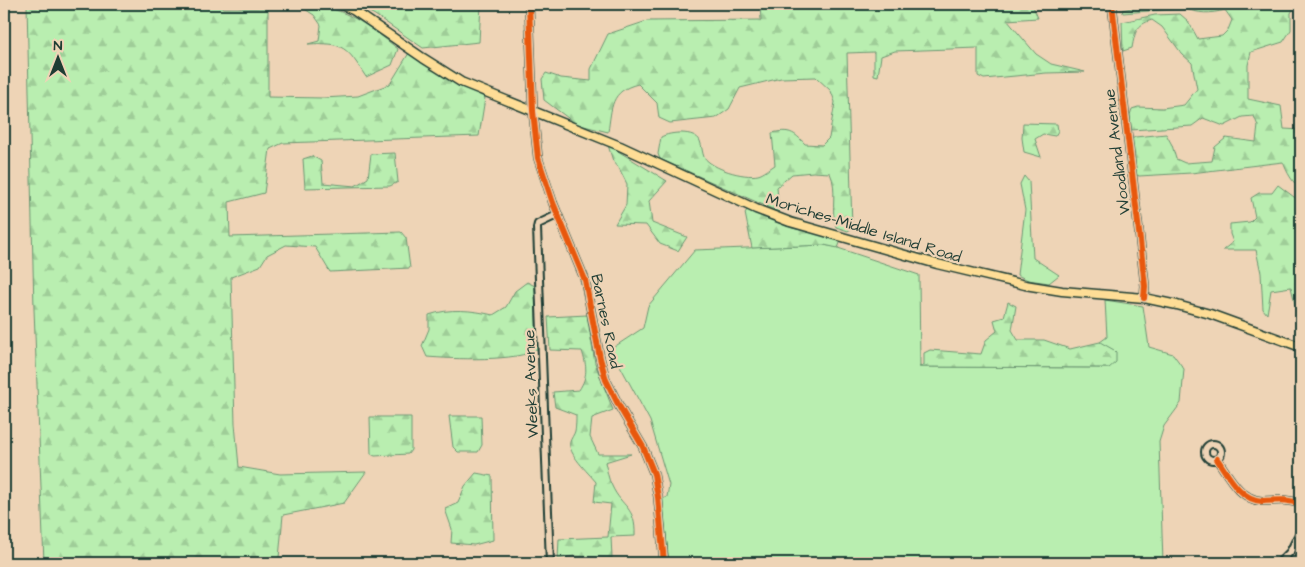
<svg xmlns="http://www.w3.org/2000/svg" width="1305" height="567" font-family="'Architects Daughter',sans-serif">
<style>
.grass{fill:#b9eeb0;stroke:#6c9672}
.forest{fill:url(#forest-firs);stroke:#6c9672}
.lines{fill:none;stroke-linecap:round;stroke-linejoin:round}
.minor-casing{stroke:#1f3d34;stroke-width:10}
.major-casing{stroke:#1f3d34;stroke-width:11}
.minor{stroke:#eed4b6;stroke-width:6}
.major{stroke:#fedd96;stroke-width:8}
.cycleway-casing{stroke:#eed4b6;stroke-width:9}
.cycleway{stroke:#e8590c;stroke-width:6}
.labels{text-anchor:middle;stroke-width:4.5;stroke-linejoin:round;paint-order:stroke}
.street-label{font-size:16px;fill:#1f3d34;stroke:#eed4b6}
</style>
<defs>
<pattern id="forest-firs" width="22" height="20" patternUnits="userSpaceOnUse" patternTransform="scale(1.25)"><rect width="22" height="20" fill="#b9eeb0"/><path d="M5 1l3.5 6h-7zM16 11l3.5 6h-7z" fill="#9fcd98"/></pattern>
</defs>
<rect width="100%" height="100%" fill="#eed4b6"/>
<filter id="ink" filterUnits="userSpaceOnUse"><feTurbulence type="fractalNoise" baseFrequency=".02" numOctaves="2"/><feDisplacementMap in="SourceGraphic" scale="10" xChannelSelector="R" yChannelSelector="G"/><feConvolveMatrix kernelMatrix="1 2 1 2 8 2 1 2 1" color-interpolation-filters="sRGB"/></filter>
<g filter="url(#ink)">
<!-- grass -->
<path class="grass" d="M1024,176L1029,182L1033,258L1059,275L1049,283L1028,280L1017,275L1025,210L1020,184Z
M824,245L835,247L919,275L920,367L1109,368L1100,342L1107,337L1105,300L1143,306L1149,347L1173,354L1184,369L1181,403L1164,426L1159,442L1163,563H669L662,499L667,497L669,485L650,421L611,349L643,328L648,306L695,250Z"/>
<!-- forest -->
<path class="forest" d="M27,4H213L224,8H268V97L323,98L358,96L390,84L409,53L485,98L479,136L283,143L270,149L264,193L229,202L230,237L401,232L406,238L410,268L330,272L315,247L286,245L267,255L260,266L231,277L235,424L239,467L280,474L366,472L344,503L283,515L279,558H407L409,563H44L34,309Z
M297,4C340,4 366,23 398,49L392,65L366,77C347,48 345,42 308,44L319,41L321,25L314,15Z
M354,4H481L479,42L423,48L375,15Z
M760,4H1032L1038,18L1007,20L1036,54L1051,64L1085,72L1046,73L984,79L978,76V48L895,51L881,56L878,76L874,75V52L847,53L852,228L848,231L836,227C830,209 838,190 830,173L813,172L792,174L777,187L779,212L660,159L658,154L661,137C670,132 695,130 700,141C702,146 702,152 704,157C712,169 744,178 758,175C763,174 770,168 775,165L772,133C789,129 794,132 805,144L822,145L829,138L835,102L831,91L816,77L781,78L740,88L729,109L716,118L670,123L659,118L657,103L638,84C610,91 612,107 608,132L576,124L544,100L542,79L546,73L561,78L591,81V69L608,34L647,21L761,20Z
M1150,4H1296L1291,13V30L1283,42L1251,52L1248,65V99L1281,106L1284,129L1301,130V188C1292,183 1287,172 1283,162L1191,173L1139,176L1135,174L1132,139L1135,137L1166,134L1172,145L1176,159L1185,163L1212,161L1215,147L1226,138L1256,142L1258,126L1254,116L1242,117L1224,126L1203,118L1192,126L1131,130L1130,115L1132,109L1138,107L1162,108L1184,105L1197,89L1192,63L1182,54L1162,27L1152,20C1136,25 1135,32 1132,48L1123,51L1122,22L1155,15L1180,14L1188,21L1198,39L1222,36L1228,30L1232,20L1225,10C1210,14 1199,14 1184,8L1123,13L1122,10Z
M1023,123L1057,124L1058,131L1055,136L1043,134L1035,139L1041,157L1024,152L1022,138Z
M608,145L667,181L649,201L652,223L687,237L678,251L660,244L646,225L615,224L626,205L627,184L619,168L613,161Z
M395,153L398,182L390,186L305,188L303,159L312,156L321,161L323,183L355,186L368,178L371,154Z
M1278,185L1294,197L1301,200V252H1297L1301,329L1291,287L1271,290L1267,314L1263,309L1261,273L1256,250H1223L1233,242L1230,234V224L1250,222L1255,217L1251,198L1259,193H1272Z
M747,210L792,228L836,238L840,243L838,248L824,245L752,248L745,213Z
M527,282L535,286L537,349C520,362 451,359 427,357L422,346L429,329V315C449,308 472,310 493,315L506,307L515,291Z
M1008,302L1016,306L1012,330L1018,340H1044L1070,349L1100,342L1114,350L1116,352V362L1109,368L919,367L924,365V353L930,350L981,354L986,340L997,331L994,320L1004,317Z
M587,315L595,363L613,410L592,418L590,437L598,454H631L605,462C607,470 608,479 612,486C622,508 636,506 635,536L611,537L612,558L574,556L558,559L559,539L608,537L611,504L594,502L596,482C588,472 567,453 570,442C571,438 574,435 575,431C576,426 576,420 576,415L555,407L553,392L579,390C588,376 587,367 582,351L550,350L548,317Z
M449,416H481L482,445L478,452H458L453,447Z
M370,417H411V450L408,454L375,456L371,454Z
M476,473L492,476L493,540L474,545L451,543L452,529L445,509L458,503L465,486Z"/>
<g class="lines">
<!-- minor casing -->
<g class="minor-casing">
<path id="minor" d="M529,4L533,111L538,158L553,203L585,280L600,358L606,380L619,406L643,447L654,474L658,497L664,563
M1112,4L1139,232L1145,286L1144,298
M1205 452a8 8 0 1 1 16 0a8 8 0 1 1-16 0Z
M1217,459C1228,475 1240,500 1262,501C1278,501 1285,498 1301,504
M550,563L537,228L538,224L557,215
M1279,563L1290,552L1301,530"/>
</g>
<!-- major casing -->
<g class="major-casing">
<path id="major" d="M339,4L353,10L423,58L461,82L620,146L756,209L790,222L937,264L1025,285L1062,291L1144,298L1177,305L1210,314L1301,347"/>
</g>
<!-- minor -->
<use href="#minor" class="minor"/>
<!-- major -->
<use href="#major" class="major"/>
<!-- cycleway casing -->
<g class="cycleway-casing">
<path id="cycleway" d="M529,4L533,111L538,158L553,203L585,280L600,358L606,380L619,406L643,447L654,474L658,497L664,563
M1112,4L1139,232L1145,286L1144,298
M1217,459C1228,475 1240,500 1262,501C1278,501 1285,498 1301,504"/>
</g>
<!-- cycleway -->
<use href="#cycleway" class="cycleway"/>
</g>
</g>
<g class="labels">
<!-- street labels -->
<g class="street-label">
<text transform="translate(1116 152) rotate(-97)" y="6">Woodland Avenue</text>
<text transform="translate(864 227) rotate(17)" y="6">Moriches-Middle Island Road</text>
<text transform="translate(607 321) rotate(78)" y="6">Barnes Road</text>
<text transform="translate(530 384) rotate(-92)" y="6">Weeks Avenue</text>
</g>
</g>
<!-- margin -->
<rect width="1305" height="567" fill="none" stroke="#eed4b6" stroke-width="20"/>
<rect x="10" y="10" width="1285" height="547" fill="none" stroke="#1f3d34" stroke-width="2" filter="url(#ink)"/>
<!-- north arrow -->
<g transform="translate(58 58)" stroke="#eed4b6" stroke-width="4" paint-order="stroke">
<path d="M0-4L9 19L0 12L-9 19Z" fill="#1f3d34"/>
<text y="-8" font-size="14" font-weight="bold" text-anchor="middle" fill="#1f3d34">N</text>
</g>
</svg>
